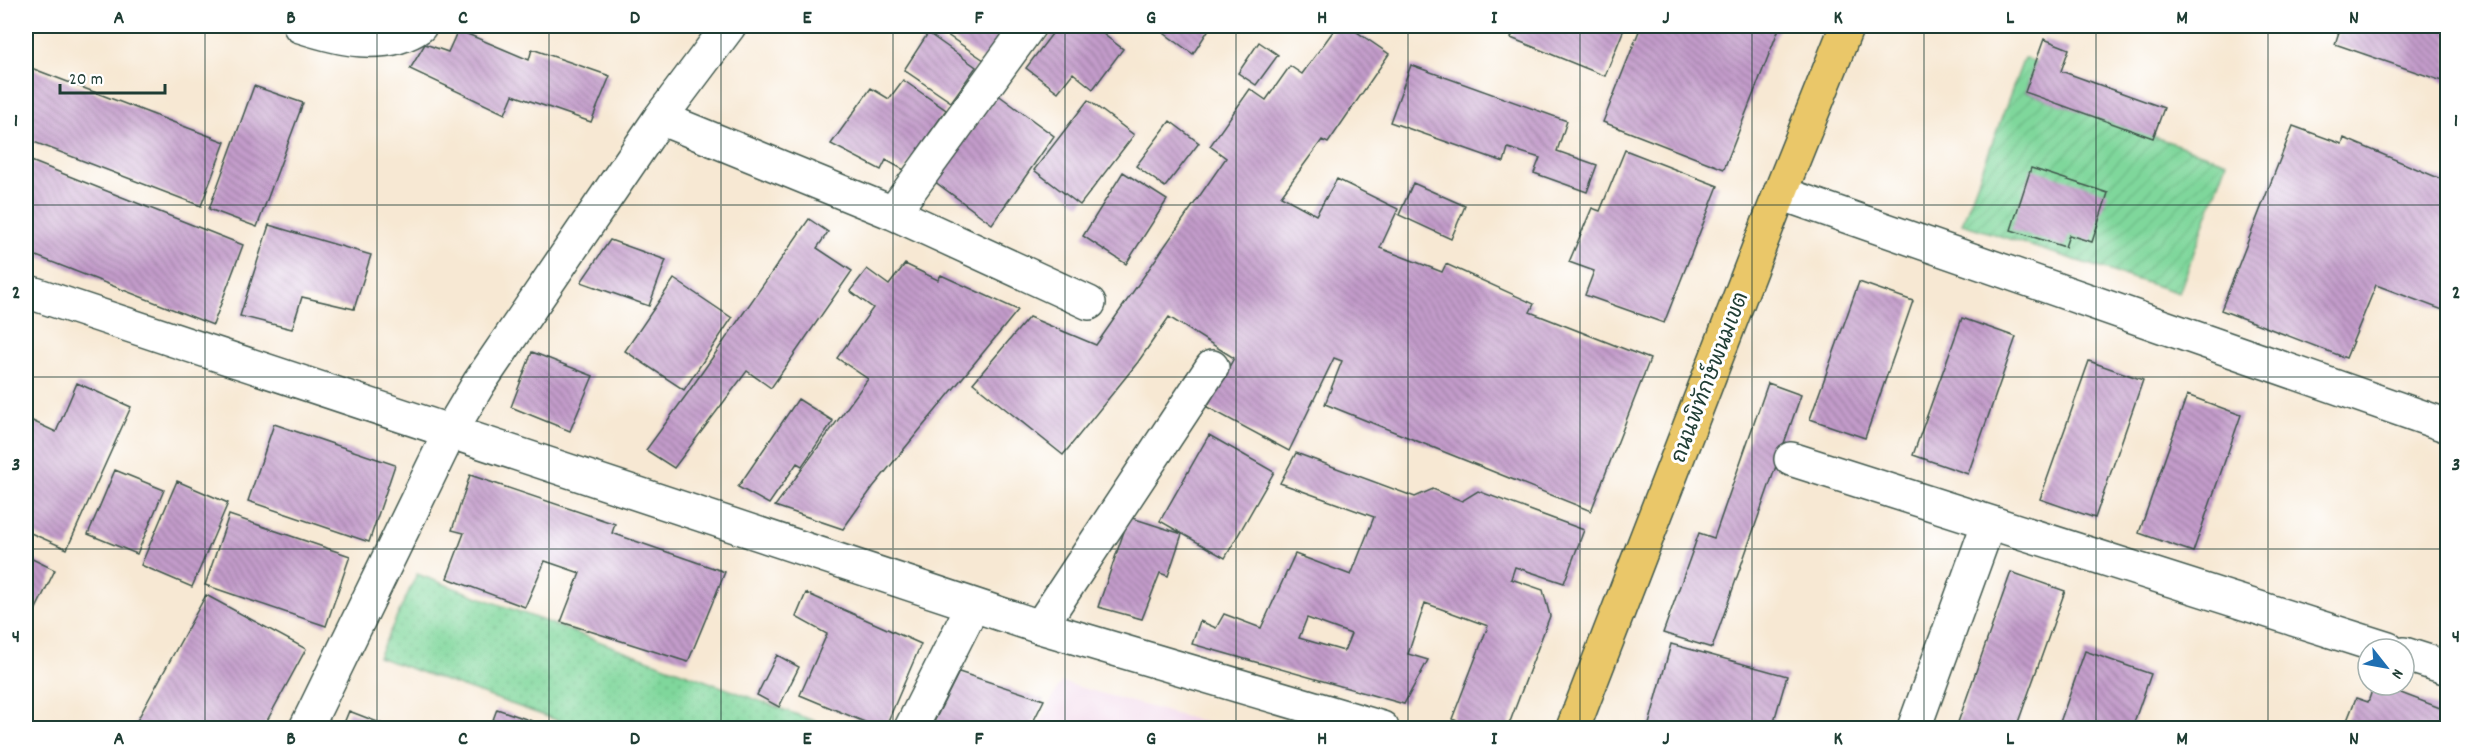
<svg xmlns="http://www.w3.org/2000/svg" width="2473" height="754" font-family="Dekko,'Playpen Sans Thai',sans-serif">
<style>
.built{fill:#efd0e6}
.grass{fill:url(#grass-dots);stroke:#4f8a68;stroke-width:1.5}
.garden{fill:url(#garden-furrows);stroke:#4f8a68;stroke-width:1.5}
.building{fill:url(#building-back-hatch);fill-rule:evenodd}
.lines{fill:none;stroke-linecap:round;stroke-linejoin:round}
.minor-casing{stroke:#3f574c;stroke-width:36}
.primary-casing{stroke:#3f574c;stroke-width:36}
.minor{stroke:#fff;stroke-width:33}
.primary{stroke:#eac769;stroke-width:33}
.grid{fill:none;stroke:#1f3d34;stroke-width:1.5;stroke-opacity:0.55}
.labels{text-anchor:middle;stroke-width:6;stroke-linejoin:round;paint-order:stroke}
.street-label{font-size:21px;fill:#1f3d34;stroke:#fff}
.neatline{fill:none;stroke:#1f3d34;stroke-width:2}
.grid-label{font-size:20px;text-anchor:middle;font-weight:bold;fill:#1f3d34}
</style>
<defs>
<pattern id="grass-dots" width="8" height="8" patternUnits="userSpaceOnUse" patternTransform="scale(1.5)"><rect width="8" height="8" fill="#7fd79b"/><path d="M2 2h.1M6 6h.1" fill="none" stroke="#6db986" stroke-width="1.8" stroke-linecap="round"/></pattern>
<pattern id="garden-furrows" width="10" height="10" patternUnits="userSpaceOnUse" patternTransform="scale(1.5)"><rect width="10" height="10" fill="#7fd79b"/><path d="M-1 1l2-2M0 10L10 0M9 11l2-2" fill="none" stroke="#6db986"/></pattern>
<pattern id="building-back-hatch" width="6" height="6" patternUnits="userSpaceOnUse" patternTransform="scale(1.5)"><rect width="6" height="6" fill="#c39bca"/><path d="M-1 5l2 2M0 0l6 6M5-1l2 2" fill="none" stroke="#9e80a5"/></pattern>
</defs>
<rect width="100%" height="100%" fill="#fff"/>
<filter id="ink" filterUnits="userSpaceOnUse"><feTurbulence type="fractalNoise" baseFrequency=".0167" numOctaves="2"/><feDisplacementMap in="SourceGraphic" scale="12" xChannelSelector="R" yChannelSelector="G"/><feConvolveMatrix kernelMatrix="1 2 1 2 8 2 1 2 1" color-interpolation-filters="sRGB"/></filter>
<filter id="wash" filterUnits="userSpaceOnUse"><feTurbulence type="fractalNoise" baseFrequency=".008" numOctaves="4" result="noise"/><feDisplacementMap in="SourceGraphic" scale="24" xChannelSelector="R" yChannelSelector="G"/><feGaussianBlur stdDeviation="1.35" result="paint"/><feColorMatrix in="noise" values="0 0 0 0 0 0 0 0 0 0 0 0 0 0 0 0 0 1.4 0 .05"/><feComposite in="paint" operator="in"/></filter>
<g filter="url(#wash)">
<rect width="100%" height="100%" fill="#f7e8d3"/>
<!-- built -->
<path class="built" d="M1061,682L1225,728H1037Z"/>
<!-- grass -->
<path class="grass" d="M417,574L833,728H579L378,657Z"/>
<!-- garden -->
<path class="garden" d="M2024,58L2036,62L2025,92L2227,162L2179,293L1962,224Z"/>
<g id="blocks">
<!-- building -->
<path class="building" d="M934,26H1008L984,60Z
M1058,26H1092L1123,49L1093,89L1073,73L1058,92L1026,68Z
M1154,26H1211L1193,54Z
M1337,26H1348L1389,54L1328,143L1322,140L1281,196L1316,215L1337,179L1398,209L1380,248L1442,272L1446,264L1534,304L1530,312L1650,359L1591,511L1325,404L1342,361L1334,358L1289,451L1207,407L1234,358L1169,317L1138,362L1063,455L973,383L1029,317L1096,345L1226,158L1210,146L1250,89L1266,100L1290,66L1302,74Z
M1516,26H1615L1624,29L1605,76L1511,38Z
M1641,26H1780L1724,169L1603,122Z
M2341,26H2448V83L2335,44Z
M458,30L529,60L532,49L610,76L591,122L513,95L505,114L410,69L425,44L448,52Z
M928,33L976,67L951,102L904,70Z
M2044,39L2069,49L2061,71L2164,108L2153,138L2025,92Z
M1259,42L1278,55L1256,85L1238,73Z
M1411,65L1567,121L1557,151L1597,165L1587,192L1534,173L1540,158L1508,148L1504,162L1390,122Z
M26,66L225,142L201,206L26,139Z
M903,80L946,110L904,170L886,160L881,170L831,144L871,88L889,99Z
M254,86L303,103L257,227L209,209Z
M997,94L1054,136L992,224L934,181Z
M1088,100L1134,135L1080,205L1034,170Z
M1170,121L1199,143L1165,187L1136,166Z
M2293,126L2342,144L2344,138L2448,182V312L2376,285L2346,358L2221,310Z
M1625,150L1718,186L1664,323L1585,295L1594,271L1569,262L1592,208L1600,211Z
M26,159L243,245L213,325L26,252Z
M2031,168L2108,193L2092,242L2069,235L2065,247L2011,230Z
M1123,172L1167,200L1126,264L1083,236Z
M1413,183L1465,206L1451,239L1399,215Z
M809,219L828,232L817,248L852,271L771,388L747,371L674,468L646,450L687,394Z
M269,225L371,255L354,309L302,297L292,329L240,316Z
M610,240L666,260L649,306L581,282Z
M905,264L938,280L941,275L1018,310L873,487L843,529L775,506L868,379L837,358L873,308L850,291L867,269L889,285Z
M674,279L732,318L684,390L625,351Z
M1859,282L1913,301L1865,438L1810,419Z
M1962,318L2016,337L1968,474L1913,455Z
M532,352L593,376L570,431L511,407Z
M2089,361L2143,380L2095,518L2040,499Z
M77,383L131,407L67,549L26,531V418L56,432Z
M1768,383L1801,395L1712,648L1663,633L1699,533L1714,538Z
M2187,395L2241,415L2193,552L2139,533Z
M798,399L833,421L802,466L797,463L769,504L738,487Z
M274,424L395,465L369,542L248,501Z
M1209,435L1274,472L1225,558L1160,521Z
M1296,453L1415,497L1433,489L1462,501L1478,491L1584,530L1564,583L1515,567L1511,579L1543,590L1550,616L1508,727L1475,728L1452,719L1488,626L1425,603L1408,654L1428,660L1404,704L1192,644L1200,621L1216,628L1224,614L1261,628L1295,554L1351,575L1374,517L1280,483ZM1307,618L1351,634L1344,651L1299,638Z
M115,470L164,490L137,554L88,534Z
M470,475L615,524L612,533L725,572L688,662L561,622L580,573L545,561L525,607L447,578L464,533L452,530Z
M177,481L228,503L192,587L141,565Z
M229,515L350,556L326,626L205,585Z
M1129,517L1182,534L1168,576L1160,573L1142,619L1098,607Z
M26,556L55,570L26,629Z
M2011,572L2065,591L2016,728H1956Z
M806,593L921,644L885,728H879L800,695L827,634L796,617Z
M206,595L306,649L263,728H133Z
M1671,644L1787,676L1772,728H1648Z
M2085,651L2151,674L2132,728H2058Z
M777,655L799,667L779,707L757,695Z
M959,672L1044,700L1030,728H931Z
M2374,685H2380L2448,711L2446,728H2344L2356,698L2368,702Z
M497,709L552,728H490Z
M349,711L393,728H342Z"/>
</g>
</g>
<g filter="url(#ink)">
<use href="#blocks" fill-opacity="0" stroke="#3f574c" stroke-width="1.5"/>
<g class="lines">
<!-- minor casing -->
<g class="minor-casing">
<path id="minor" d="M300,26C337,38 385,51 420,26
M660,118L893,213L1089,303
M1780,193L2448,426
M893,213L1029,26
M26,291L1040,627L1382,728
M1791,459L2388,649
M1040,627L1212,367
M2404,654L2448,668
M306,728L450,432L479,383L660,118L729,26
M911,728L973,605
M1914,728L1989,522"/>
</g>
<!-- primary casing -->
<g class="primary-casing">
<path id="primary" d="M1573,728L1780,193L1847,26"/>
</g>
<!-- minor -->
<use href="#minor" class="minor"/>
<!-- primary -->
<use href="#primary" class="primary"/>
</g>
</g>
<!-- grid -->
<path class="grid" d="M205,26V728M377,26V728M549,26V728M721,26V728M893,26V728M1065,26V728M1236,26V728M1408,26V728M1580,26V728M1752,26V728M1924,26V728M2096,26V728M2268,26V728M26,205H2448M26,377H2448M26,549H2448"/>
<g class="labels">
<!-- street labels -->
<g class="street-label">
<text transform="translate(1709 377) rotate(-69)" y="7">ถนนพิทักษ์พนมเขต</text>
</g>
</g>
<!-- margin -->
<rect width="2473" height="754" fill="none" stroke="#fff" stroke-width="66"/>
<!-- north arrow -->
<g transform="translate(2386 667) rotate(121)"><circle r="28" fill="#ffffff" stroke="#a5b1ae" stroke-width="1.5"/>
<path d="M0-4.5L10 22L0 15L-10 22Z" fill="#1f6fb2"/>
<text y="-9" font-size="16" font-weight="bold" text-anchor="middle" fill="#1f3d34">N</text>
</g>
<!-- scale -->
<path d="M60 84v9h105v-9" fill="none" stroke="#1f3d34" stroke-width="3"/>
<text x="69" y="84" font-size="18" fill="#1f3d34" stroke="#ffffff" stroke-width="4.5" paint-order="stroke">20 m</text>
<rect x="33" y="33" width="2407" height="688" class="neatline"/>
<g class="grid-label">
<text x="119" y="23">A</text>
<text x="291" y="23">B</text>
<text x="463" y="23">C</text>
<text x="635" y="23">D</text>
<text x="807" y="23">E</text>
<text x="979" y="23">F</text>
<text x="1151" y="23">G</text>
<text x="1322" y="23">H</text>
<text x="1494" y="23">I</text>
<text x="1666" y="23">J</text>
<text x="1838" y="23">K</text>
<text x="2010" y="23">L</text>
<text x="2182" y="23">M</text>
<text x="2354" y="23">N</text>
<text x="16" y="126">1</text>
<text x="2456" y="126">1</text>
<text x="16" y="298">2</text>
<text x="2456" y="298">2</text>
<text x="16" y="470">3</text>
<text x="2456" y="470">3</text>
<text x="16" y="642">4</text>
<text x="2456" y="642">4</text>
<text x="119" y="744">A</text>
<text x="291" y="744">B</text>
<text x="463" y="744">C</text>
<text x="635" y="744">D</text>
<text x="807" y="744">E</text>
<text x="979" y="744">F</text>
<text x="1151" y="744">G</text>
<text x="1322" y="744">H</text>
<text x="1494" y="744">I</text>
<text x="1666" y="744">J</text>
<text x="1838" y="744">K</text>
<text x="2010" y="744">L</text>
<text x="2182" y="744">M</text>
<text x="2354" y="744">N</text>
</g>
</svg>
